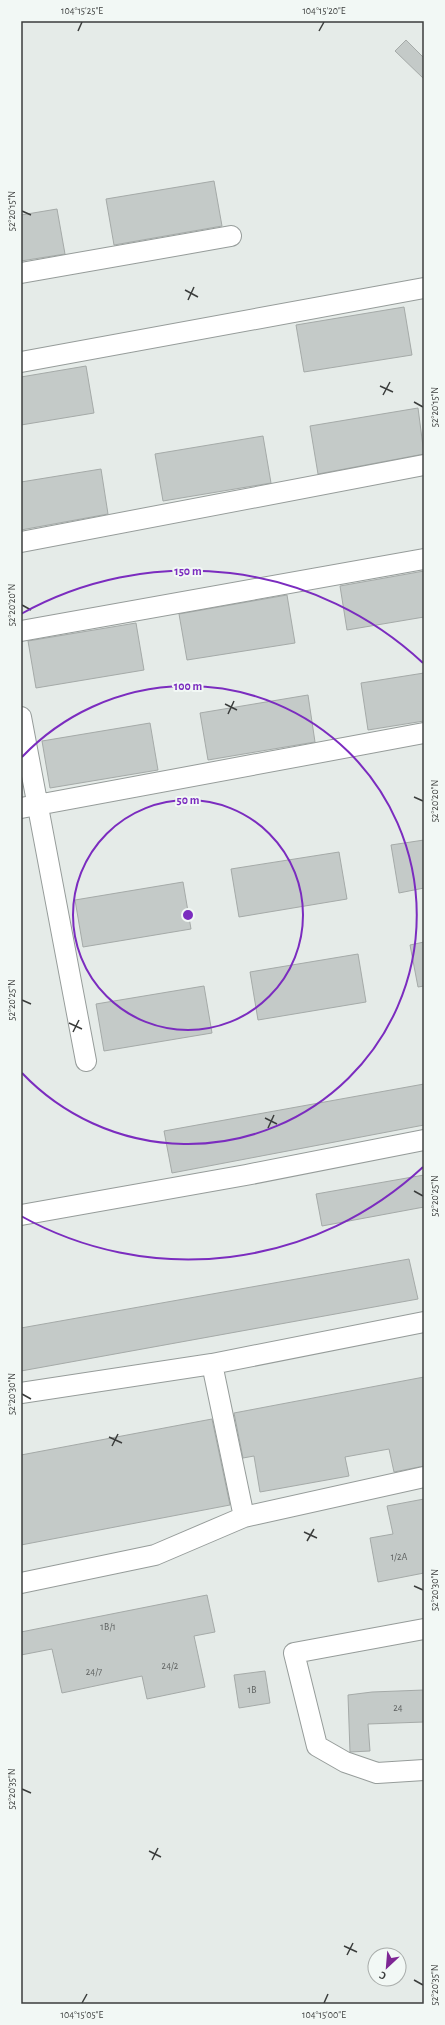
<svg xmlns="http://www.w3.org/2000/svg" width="445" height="2025" font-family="'Alegreya Sans',sans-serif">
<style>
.building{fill:#c4cac8;stroke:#a5aaa8}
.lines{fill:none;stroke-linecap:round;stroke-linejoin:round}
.minor-casing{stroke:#969c9a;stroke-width:22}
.minor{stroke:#fff;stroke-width:20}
.ticks{fill:none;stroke:#3b3d3c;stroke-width:1.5}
.ring{fill:none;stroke:#7b2cbf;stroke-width:2}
.labels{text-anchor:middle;stroke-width:4;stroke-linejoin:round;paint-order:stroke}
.number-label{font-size:10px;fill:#5d605f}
.centre{fill:#7b2cbf;stroke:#f2f8f5;stroke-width:2}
.ring-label{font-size:12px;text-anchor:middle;font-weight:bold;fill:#7b2cbf;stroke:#f2f8f5;stroke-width:4;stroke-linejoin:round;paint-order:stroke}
.neatline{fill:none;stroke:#3b3d3c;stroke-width:1.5}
.ticks-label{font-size:10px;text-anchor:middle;fill:#3b3d3c}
</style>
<rect width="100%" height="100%" fill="#e5ebe8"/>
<!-- building -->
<path class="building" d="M406,40L424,58V79L395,51Z
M214,181L222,226L114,245L106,199Z
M57,209L65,254L21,261V215Z
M404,307L412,355L304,372L296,325Z
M86,366L94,413L21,425V377Z
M418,408L424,454L318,474L310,426Z
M263,436L271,483L163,501L155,454Z
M101,469L108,514L21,530V482Z
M424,571V617L347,630L340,586Z
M287,595L295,643L187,660L179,614Z
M136,623L144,670L36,688L28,641Z
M424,673V721L368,730L361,683Z
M308,695L315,742L208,760L200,713Z
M150,723L158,770L50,788L42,741Z
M424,840V888L399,893L391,845Z
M339,852L347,899L239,917L231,869Z
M183,882L191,929L83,947L75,900Z
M424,942V986L418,987L410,945Z
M358,954L366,1002L258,1020L250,972Z
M204,986L212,1033L104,1051L96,1004Z
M424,1084V1125L172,1173L164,1131Z
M424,1175V1207L322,1226L316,1194Z
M409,1259L418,1299L21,1371V1328Z
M424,1377V1466L394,1472L389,1449L345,1457L349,1476L260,1492L254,1456L243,1458L234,1413Z
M212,1419L230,1505L21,1545V1455Z
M424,1499V1573L378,1582L370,1538L393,1534L387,1506Z
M207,1595L215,1632L194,1636L205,1687L147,1699L142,1676L62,1693L52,1649L21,1655V1632Z
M265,1671L270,1703L239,1708L234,1675Z
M424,1690V1722L368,1724L370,1751L350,1752L348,1695L372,1692Z"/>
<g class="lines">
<!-- minor casing -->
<g class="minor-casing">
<path id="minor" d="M21,273L231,236
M21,362L424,288
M21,542L424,465
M21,631L424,559
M21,717L86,1061
M21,808L424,733
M21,1215L246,1175L424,1140
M212,1364L244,1517
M21,1393L212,1364L424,1322
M21,1583L155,1555L244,1517L424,1477
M424,1629L294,1653L317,1746L345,1762L377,1773L424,1770"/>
</g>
<!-- minor -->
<use href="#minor" class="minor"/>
</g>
<!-- ticks -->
<path class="ticks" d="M78,31L82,22M319,31L324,22M22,211L31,215M185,290L198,297M188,300L194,287M380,386L393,392M383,395L390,382M414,402L423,407M22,605L31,610M225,704L237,710M228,714L234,701M414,797L423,801M22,1000L31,1004M69,1023L82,1029M73,1032L79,1020M265,1118L277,1124M268,1128L274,1115M414,1191L423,1196M22,1394L31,1399M109,1437L122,1443M112,1446L118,1434M304,1532L317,1538M307,1541L314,1529M414,1586L423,1590M22,1789L31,1793M149,1851L161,1857M152,1860L158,1848M344,1946L357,1952M347,1955L353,1943M414,1980L423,1985M82,2003L87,1994M324,2003L328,1994"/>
<!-- distance rings -->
<g class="ring">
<circle cx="188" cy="915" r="115"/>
<path d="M22 757A229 229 0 1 1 22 1073"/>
<path d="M423 1167A344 344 0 0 1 21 1216M21 614A344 344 0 0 1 423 663"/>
</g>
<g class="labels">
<!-- number labels -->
<g class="number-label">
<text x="399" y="1560">1/2А</text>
<text x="108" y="1630">1В/1</text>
<text x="170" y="1669">24/2</text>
<text x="94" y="1675">24/7</text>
<text x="252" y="1693">1В</text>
<text x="398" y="1711">24</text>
</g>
</g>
<circle cx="188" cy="915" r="6" class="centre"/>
<g class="ring-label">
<text x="188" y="575">150 m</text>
<text x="188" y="690">100 m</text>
<text x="188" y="804">50 m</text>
</g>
<!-- border -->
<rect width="445" height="2025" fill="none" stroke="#f2f8f5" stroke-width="44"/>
<!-- north arrow -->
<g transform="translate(387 1967) rotate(206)"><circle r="19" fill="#f2f8f5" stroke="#a9adab"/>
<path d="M0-3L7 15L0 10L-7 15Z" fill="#7e2694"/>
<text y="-6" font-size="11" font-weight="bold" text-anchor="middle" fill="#3b3d3c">С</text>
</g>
<rect x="22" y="22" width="401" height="1981" class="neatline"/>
<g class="ticks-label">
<text x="82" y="14">104°15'25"E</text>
<text x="324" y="14">104°15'20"E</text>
<text transform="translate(11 211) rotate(-90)" y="4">52°20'15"N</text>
<text transform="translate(434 407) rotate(-90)" y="4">52°20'15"N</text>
<text transform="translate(11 605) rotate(-90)" y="4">52°20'20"N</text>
<text transform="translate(434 801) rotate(-90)" y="4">52°20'20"N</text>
<text transform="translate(11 1000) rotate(-90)" y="4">52°20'25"N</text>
<text transform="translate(434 1196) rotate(-90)" y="4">52°20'25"N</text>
<text transform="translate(11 1394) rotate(-90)" y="4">52°20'30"N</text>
<text transform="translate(434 1590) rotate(-90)" y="4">52°20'30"N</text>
<text transform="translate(11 1789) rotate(-90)" y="4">52°20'35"N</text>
<text transform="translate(434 1985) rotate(-90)" y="4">52°20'35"N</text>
<text x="82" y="2018">104°15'05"E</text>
<text x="324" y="2018">104°15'00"E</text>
</g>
</svg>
